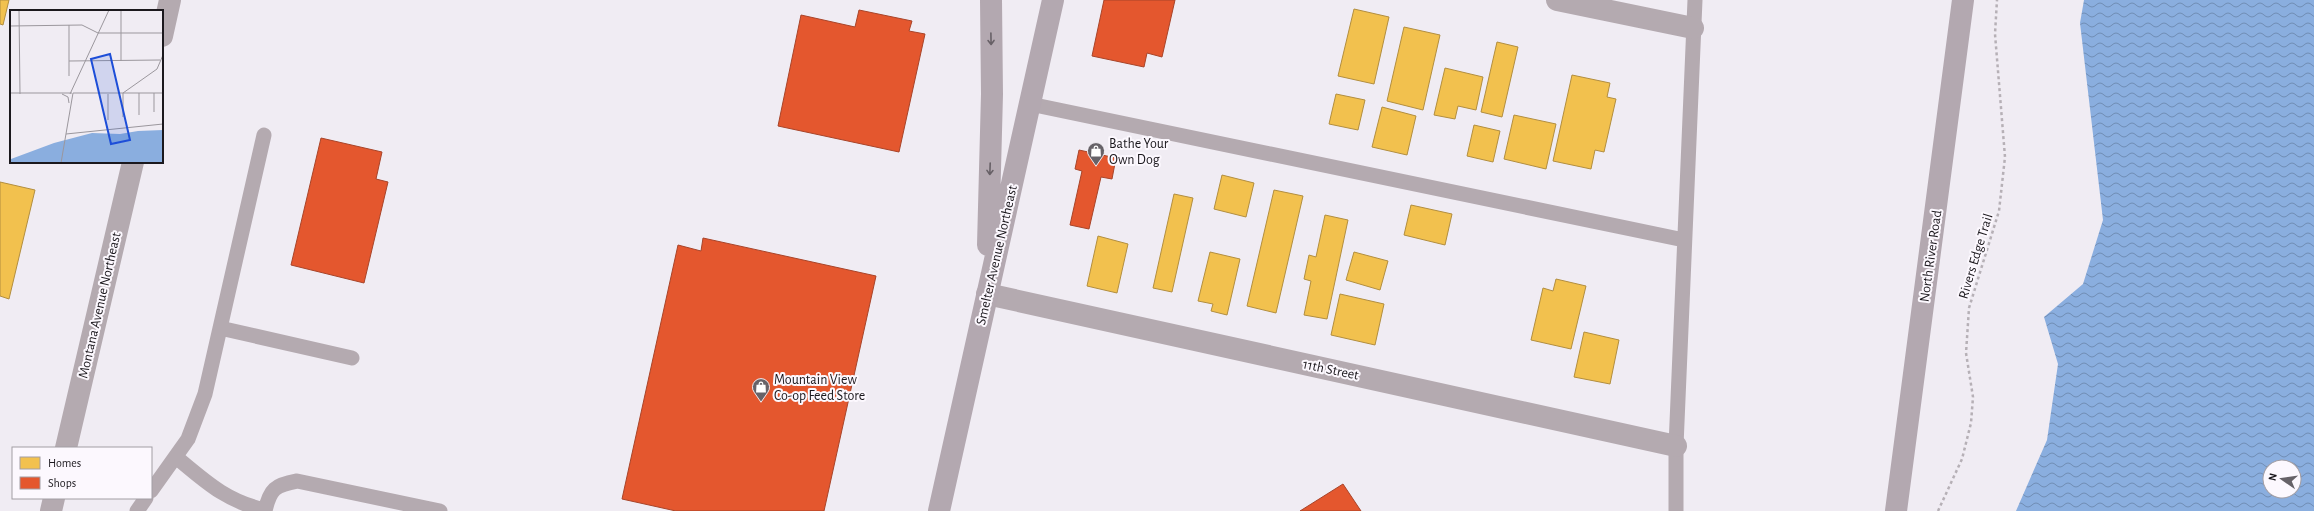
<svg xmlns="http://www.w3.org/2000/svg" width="2314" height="511" font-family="'Alegreya Sans',sans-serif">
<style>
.water{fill:url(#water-waves);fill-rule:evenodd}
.homes{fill:#f2c14e;stroke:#b28e3f}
.shops{fill:#e4572e;stroke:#a84429}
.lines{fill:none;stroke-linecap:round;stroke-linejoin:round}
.path{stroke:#b6b0b6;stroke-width:2.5;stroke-dasharray:3 3;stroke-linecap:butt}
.lane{stroke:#b4aab0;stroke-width:15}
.street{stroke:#b4aab0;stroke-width:22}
.secondary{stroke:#b3a8b0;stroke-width:22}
.oneway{stroke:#676066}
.labels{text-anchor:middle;stroke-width:4;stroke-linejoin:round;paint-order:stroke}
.poi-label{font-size:14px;fill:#1b181d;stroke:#fcf8fe;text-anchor:start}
.street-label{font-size:14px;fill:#1b181d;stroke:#fcf8fe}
.inset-road{fill:none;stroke:#9b979d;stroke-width:1}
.view{fill:#1d4ed8;fill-opacity:0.15;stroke:#1d4ed8;stroke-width:2}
.inset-edge{fill:none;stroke:#1b181d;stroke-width:2}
</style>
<defs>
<pattern id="water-waves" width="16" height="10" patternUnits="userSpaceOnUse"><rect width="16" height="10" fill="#8aaedf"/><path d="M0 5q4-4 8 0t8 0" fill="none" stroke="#708db4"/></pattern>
</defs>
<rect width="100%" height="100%" fill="#f0ecf3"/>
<!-- water -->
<path class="water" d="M2084,0H2314V511H2016L2047,440L2058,364L2044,317L2083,284L2103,220L2080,23ZM2270,467H2294V491H2270Z"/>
<!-- homes -->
<path class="homes" d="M0,0H9L3,25L0,24Z
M1354,9L1389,17L1374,84L1338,76Z
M1404,27L1440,35L1423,110L1387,101Z
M1497,42L1518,47L1502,117L1481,112Z
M1445,68L1483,77L1476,110L1458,106L1455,119L1434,115Z
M1572,75L1610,83L1607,97L1616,99L1604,152L1595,150L1591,169L1553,161Z
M1336,94L1365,100L1358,130L1329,124Z
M1382,107L1416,116L1407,155L1372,147Z
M1514,115L1556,124L1546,169L1504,159Z
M1474,125L1500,131L1493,162L1467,156Z
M1222,175L1254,183L1246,217L1214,209Z
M0,182L35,190L9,299L0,296Z
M1274,190L1303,196L1276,313L1247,306Z
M1174,194L1193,198L1172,292L1153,288Z
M1411,205L1452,214L1445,245L1404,235Z
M1325,215L1348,220L1327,319L1304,315L1311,281L1304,279L1309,255L1316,257Z
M1098,236L1128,244L1117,293L1087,286Z
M1210,252L1240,259L1227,315L1211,311L1213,304L1198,301Z
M1354,252L1388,261L1380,290L1346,280Z
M1556,279L1586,286L1571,349L1531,340L1543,288L1553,291Z
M1340,294L1384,304L1375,345L1331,335Z
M1584,332L1619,340L1610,384L1574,377Z"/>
<!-- shops -->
<path class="shops" d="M1104,0H1175L1162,57L1147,53L1144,67L1092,56Z
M859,10L912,21L909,31L925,34L899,152L778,126L801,15L855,27Z
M321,138L382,152L376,179L388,182L364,283L291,265Z
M1079,150L1116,158L1112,179L1101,177L1089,229L1070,225L1082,171L1075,169Z
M703,238L876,276L824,511H676L622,499L678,245L701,251Z
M1343,484L1361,511H1300Z"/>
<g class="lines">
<!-- path -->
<path class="path" d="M1938,511L1962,459L1971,423L1973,397L1966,353L1969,308L1999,211L2005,157L1995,34L1997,0"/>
<!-- lane -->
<path class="lane" d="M1030,104L1684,240
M220,328L352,358
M176,457C206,482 226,501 265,510
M151,491L188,439L205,394L264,135
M137,511L146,498
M265,511C270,489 275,485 297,481L440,511
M1676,511V446L1695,0"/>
<!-- street -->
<path class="street" d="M1557,0L1693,28
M162,36L170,0
M987,294L1676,446
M66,448L133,162
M51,511L54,498"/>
<!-- secondary -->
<path class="secondary" d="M988,245L992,94L991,0
M939,511L1053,0
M1896,511L1963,0"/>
</g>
<!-- one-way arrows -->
<defs><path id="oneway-shaft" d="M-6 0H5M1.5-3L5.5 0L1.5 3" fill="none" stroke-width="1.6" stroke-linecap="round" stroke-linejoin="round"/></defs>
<g class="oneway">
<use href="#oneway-shaft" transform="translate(991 39) rotate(89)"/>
<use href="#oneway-shaft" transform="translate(990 169) rotate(92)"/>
</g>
<!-- icons -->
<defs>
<g id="shop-pin" transform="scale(0.9)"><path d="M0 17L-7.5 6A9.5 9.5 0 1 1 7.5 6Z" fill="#666268" stroke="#fcf8fe"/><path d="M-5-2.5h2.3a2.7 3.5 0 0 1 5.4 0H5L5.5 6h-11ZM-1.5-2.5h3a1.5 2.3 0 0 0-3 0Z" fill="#fff"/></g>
</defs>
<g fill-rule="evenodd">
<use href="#shop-pin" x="1096" y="151"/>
<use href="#shop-pin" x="761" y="387"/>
</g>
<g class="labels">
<!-- poi labels -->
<g class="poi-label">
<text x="1109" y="148">Bathe Your<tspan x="1109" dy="16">Own Dog</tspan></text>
<text x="774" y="384">Mountain View<tspan x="774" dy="16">Co-op Feed Store</tspan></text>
</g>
<!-- street labels -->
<g class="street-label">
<text transform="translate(996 255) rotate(-77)" y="5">Smelter Avenue Northeast</text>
<text transform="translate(1930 256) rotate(-82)" y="5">North River Road</text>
<text transform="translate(1975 256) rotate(-73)" y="5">Rivers Edge Trail</text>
<text transform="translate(99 305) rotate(-77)" y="5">Montana Avenue Northeast</text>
<text transform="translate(1331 369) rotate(12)" y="5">11th Street</text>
</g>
</g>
<!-- overview -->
<g transform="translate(10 10)">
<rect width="153" height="153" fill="#f0ecf3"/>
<path d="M153,120V153H0L1,149L44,133L82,123L110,124L128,121Z" fill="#8aaedf"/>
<path class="inset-road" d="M9,0L10,84M111,1V51M0,16L72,15L88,23M88,23H153M59,51L150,50M59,66V15M0,83H62M129,83V105M144,83V102M52,84L58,87L59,93M60,84L99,0M98,84V110M113,107V83H153M56,124L153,114M51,153L63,83H113L147,59L153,45"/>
<path class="view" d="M100,44L120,130L101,134L81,49Z"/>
<rect width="153" height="153" class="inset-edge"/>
</g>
<!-- legend -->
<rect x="12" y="447" width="140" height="52" fill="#fcf8fe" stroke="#a29ea4"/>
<rect x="20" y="457" width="20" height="12" fill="#f2c14e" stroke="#a29ea4"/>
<text x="48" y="467" font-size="12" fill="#1b181d">Homes</text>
<rect x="20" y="477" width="20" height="12" fill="#e4572e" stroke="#a29ea4"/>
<text x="48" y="487" font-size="12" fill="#1b181d">Shops</text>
<!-- north arrow -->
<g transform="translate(2282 479) rotate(283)"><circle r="19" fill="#fcf8fe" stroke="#a29ea4"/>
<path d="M0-3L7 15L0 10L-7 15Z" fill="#666268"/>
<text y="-6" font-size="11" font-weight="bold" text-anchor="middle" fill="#1b181d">N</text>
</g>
</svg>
